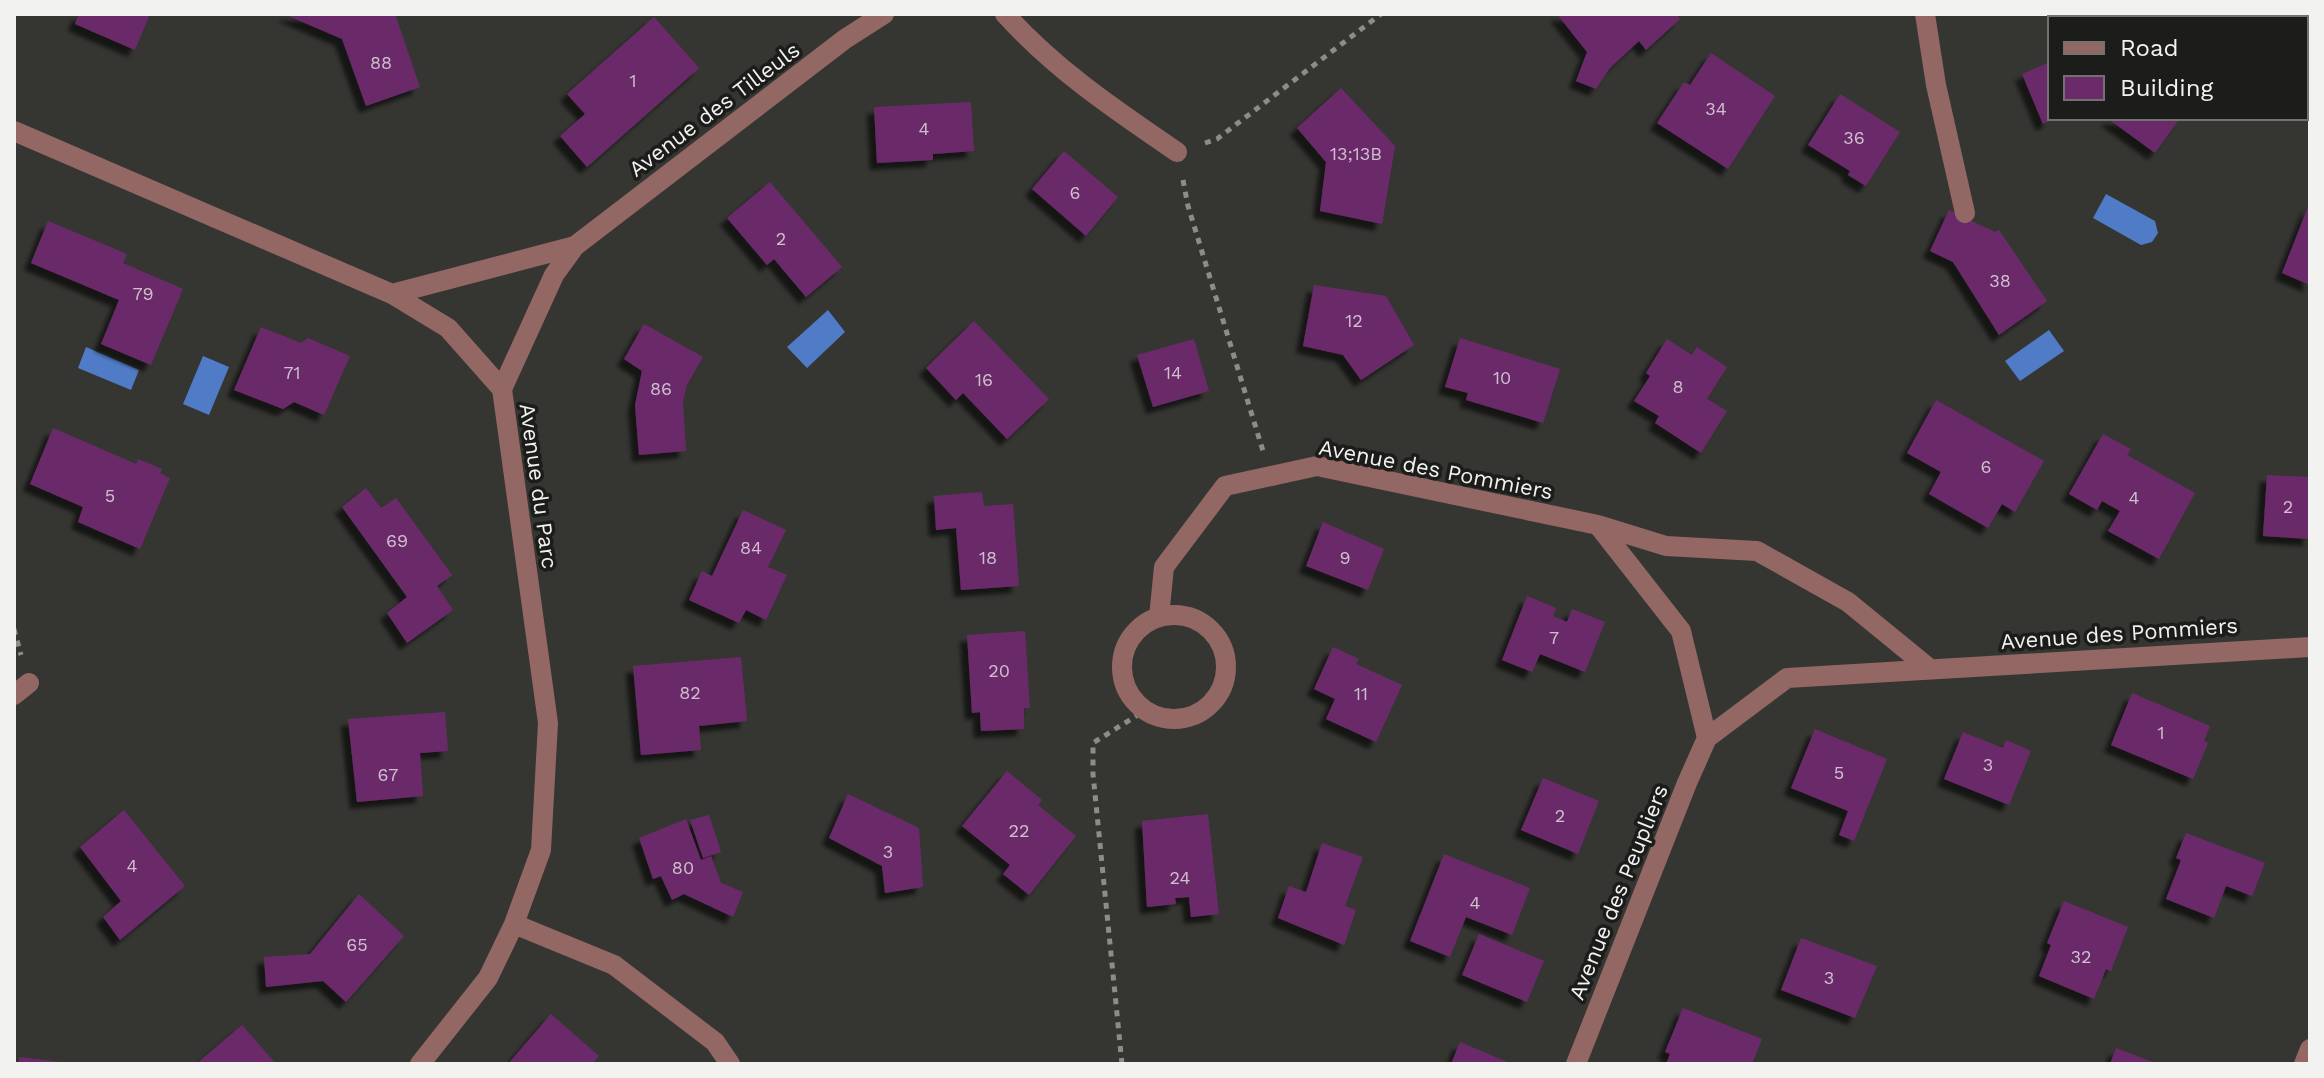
<svg xmlns="http://www.w3.org/2000/svg" width="2324" height="1078" font-family="'Work Sans',sans-serif">
<style>
.water{fill:#507cc7}
.building{fill:#6b2b6b;filter:url(#shadow)}
.lines{fill:none;stroke-linecap:round;stroke-linejoin:round}
.path{stroke:#8c8c89;stroke-width:5;stroke-dasharray:6 6;stroke-linecap:butt}
.minor{stroke:#926764;stroke-width:20}
.labels{text-anchor:middle;stroke-width:7;stroke-linejoin:round;paint-order:stroke}
.number-label{font-size:18px;fill:#d0c0cf}
.street-label{font-size:22px;fill:#f2f2f0;stroke:#1c1c1b}
</style>
<defs>
<filter id="shadow"><feDropShadow dx="-7" dy="7" stdDeviation="2" flood-color="#0009"/></filter>
</defs>
<rect width="100%" height="100%" fill="#353532"/>
<!-- water -->
<path class="water" d="M2106,194L2155,221L2158,233L2152,242L2141,245L2093,218Z
M828,310L845,332L807,368L787,347Z
M2049,330L2064,351L2020,381L2005,361Z
M86,347L139,370L131,390L78,368Z
M203,356L229,367L209,415L183,404Z"/>
<!-- building -->
<path class="building" d="M79,14H150L135,50L75,24Z
M284,14H395L420,87L366,106L342,39Z
M1557,14H1676L1680,19L1646,50L1639,41L1609,69L1596,89L1576,81L1587,52Z
M654,17L699,68L587,167L560,136L585,114L567,94Z
M1711,53L1775,96L1728,169L1657,123L1684,82L1690,85Z
M2050,62V120L2043,124L2022,74Z
M1341,88L1395,146L1382,224L1320,211L1326,162L1297,128Z
M1840,94L1900,132L1866,186L1848,175L1850,171L1808,145Z
M971,102L974,151L933,154V160L877,163L874,107Z
M2107,118H2180L2155,153Z
M1064,151L1118,197L1086,236L1032,189Z
M770,182L842,267L806,297L774,259L767,265L727,218Z
M2310,202V285L2282,273Z
M1949,210L1995,232L1999,230L2047,301L1999,335L1953,262L1930,251Z
M48,221L127,254L123,263L183,289L151,365L101,344L119,300L31,263Z
M1314,285L1386,296L1414,345L1361,380L1343,355L1303,346Z
M974,321L1049,399L1007,439L963,393L956,400L926,368Z
M644,324L703,357L687,385L683,401L686,451L639,455L635,405L642,371L624,359Z
M261,327L301,343L308,338L350,356L324,415L294,402L283,409L234,390Z
M1460,338L1560,369L1543,423L1466,400L1468,393L1445,387Z
M1194,339L1209,391L1153,407L1137,355Z
M1667,339L1692,355L1697,347L1727,367L1707,399L1727,411L1701,453L1655,423L1659,416L1634,401L1650,376L1646,373Z
M1936,400L2044,461L2015,512L2002,504L1988,528L1929,494L1941,472L1907,453Z
M53,428L136,464L138,459L162,469L160,473L170,478L140,549L78,522L83,507L30,484Z
M2103,434L2131,449L2127,455L2195,493L2159,559L2108,531L2120,511L2102,501L2097,510L2069,494Z
M2267,475L2310,477V539L2263,536Z
M366,488L381,508L396,498L452,575L437,586L453,610L407,643L387,613L407,597L342,507Z
M982,492L984,506L1013,504L1019,586L961,590L956,528L936,530L934,496Z
M743,510L786,530L768,567L787,575L766,620L746,610L739,623L689,600L702,571L712,576Z
M1323,522L1384,549L1368,590L1306,566Z
M1527,596L1556,608L1553,616L1567,622L1572,609L1605,622L1585,672L1540,654L1532,672L1502,660Z
M1025,631L1030,708H1024V729L981,731L980,712L972,713L967,635Z
M1333,647L1359,659L1356,664L1402,685L1376,742L1326,719L1335,699L1314,689Z
M741,657L747,721L699,726L701,750L641,755L633,666Z
M2132,693L2210,726L2204,741L2208,743L2193,779L2111,745Z
M445,712L448,751L420,753L423,796L357,802L348,719Z
M1815,729L1887,759L1854,841L1839,835L1848,811L1791,788Z
M1963,732L2003,748L2006,740L2031,751L2009,805L1944,779Z
M1007,771L1042,800L1038,805L1076,836L1029,895L1003,874L1010,865L962,826Z
M1543,778L1599,801L1578,854L1521,830Z
M848,794L919,828L923,887L885,893L882,866L829,838Z
M124,810L185,886L120,940L103,917L121,901L80,847Z
M1208,814L1219,914L1191,917L1189,897L1175,898L1176,904L1147,907L1142,821Z
M709,815L721,852L703,858L690,820Z
M686,819L701,860L711,856L721,883L743,892L733,917L684,894L672,900L661,876L653,879L639,838Z
M2186,833L2265,863L2252,896L2226,886L2214,918L2166,899L2181,860L2176,858Z
M1322,843L1363,857L1345,906L1356,910L1344,945L1278,918L1289,886L1306,892Z
M1444,854L1530,888L1512,935L1466,917L1450,957L1410,941Z
M359,894L404,936L346,1002L323,981L266,987L264,957L310,954Z
M2064,901L2128,927L2111,971L2106,969L2094,999L2039,976L2051,945L2047,943Z
M1479,934L1544,961L1527,1002L1462,975Z
M1801,938L1877,966L1855,1018L1781,990Z
M1683,1008L1762,1039L1752,1064H1666L1670,1054L1665,1052Z
M551,1014L599,1056L592,1064H508Z
M242,1025L276,1064H196Z
M1460,1042L1512,1064H1451Z
M2116,1048L2158,1064H2110Z
M19,1057L61,1062V1064H19Z"/>
<g class="lines">
<!-- path -->
<path class="path" d="M1205,143L1217,139L1381,14
M1183,180L1188,206L1263,451
M14,629L21,655
M1122,1064L1093,774V743L1144,711"/>
<!-- minor -->
<path class="minor" d="M1005,14C1057,71 1114,109 1177,152
M1925,14L1936,85L1965,213
M14,131L392,294L448,328L502,389L548,723L541,850L514,924L488,978L420,1064
M392,294L575,246L845,39L884,14
M502,389L554,275L575,246
M1598,525L1681,631L1707,738
M1122 667a52 52 0 1 1 104 0a52 52 0 1 1-104 0Z
M1159,617L1164,567L1225,486L1317,466L1598,525L1666,546L1757,551L1848,602L1930,669
M14,695L29,683
M514,924L614,965L715,1042L730,1064
M1576,1064L1687,783L1707,738L1787,678L2310,647
M2304,1064L2310,1049"/>
</g>
<g class="labels">
<!-- number labels -->
<g class="number-label">
<text x="381" y="69">88</text>
<text x="633" y="87">1</text>
<text x="1716" y="115">34</text>
<text x="924" y="135">4</text>
<text x="1854" y="144">36</text>
<text x="1356" y="160">13;13B</text>
<text x="1075" y="199">6</text>
<text x="781" y="245">2</text>
<text x="2000" y="287">38</text>
<text x="143" y="300">79</text>
<text x="1354" y="327">12</text>
<text x="292" y="379">71</text>
<text x="1173" y="379">14</text>
<text x="1502" y="384">10</text>
<text x="984" y="386">16</text>
<text x="1678" y="393">8</text>
<text x="661" y="395">86</text>
<text x="1986" y="473">6</text>
<text x="110" y="502">5</text>
<text x="2134" y="504">4</text>
<text x="2288" y="513">2</text>
<text x="397" y="547">69</text>
<text x="751" y="554">84</text>
<text x="988" y="564">18</text>
<text x="1345" y="564">9</text>
<text x="1554" y="644">7</text>
<text x="999" y="677">20</text>
<text x="690" y="699">82</text>
<text x="1361" y="700">11</text>
<text x="2161" y="739">1</text>
<text x="1988" y="771">3</text>
<text x="1839" y="779">5</text>
<text x="388" y="781">67</text>
<text x="1560" y="822">2</text>
<text x="1019" y="837">22</text>
<text x="888" y="858">3</text>
<text x="132" y="872">4</text>
<text x="683" y="874">80</text>
<text x="1180" y="884">24</text>
<text x="1475" y="909">4</text>
<text x="357" y="951">65</text>
<text x="2081" y="963">32</text>
<text x="1829" y="984">3</text>
</g>
<!-- street labels -->
<g class="street-label">
<text transform="translate(714 109) rotate(-37)" y="8">Avenue des Tilleuls</text>
<text transform="translate(1436 469) rotate(11)" y="8">Avenue des Pommiers</text>
<text transform="translate(539 486) rotate(82)" y="8">Avenue du Parc</text>
<text transform="translate(2119 633) rotate(-4)" y="8">Avenue des Pommiers</text>
<text transform="translate(1618 892) rotate(-68)" y="8">Avenue des Peupliers</text>
</g>
</g>
<!-- border -->
<rect width="2324" height="1078" fill="none" stroke="#f2f2f0" stroke-width="32"/>
<!-- legend -->
<rect x="2048" y="16" width="260" height="104" fill="#1c1c1b" stroke="#727270" stroke-width="2"/>
<rect x="2064" y="42" width="40" height="12" fill="#926764" stroke="#727270" stroke-width="2"/>
<text x="2120" y="56" font-size="24" fill="#f2f2f0">Road</text>
<rect x="2064" y="76" width="40" height="24" fill="#6b2b6b" stroke="#727270" stroke-width="2"/>
<text x="2120" y="96" font-size="24" fill="#f2f2f0">Building</text>
</svg>
